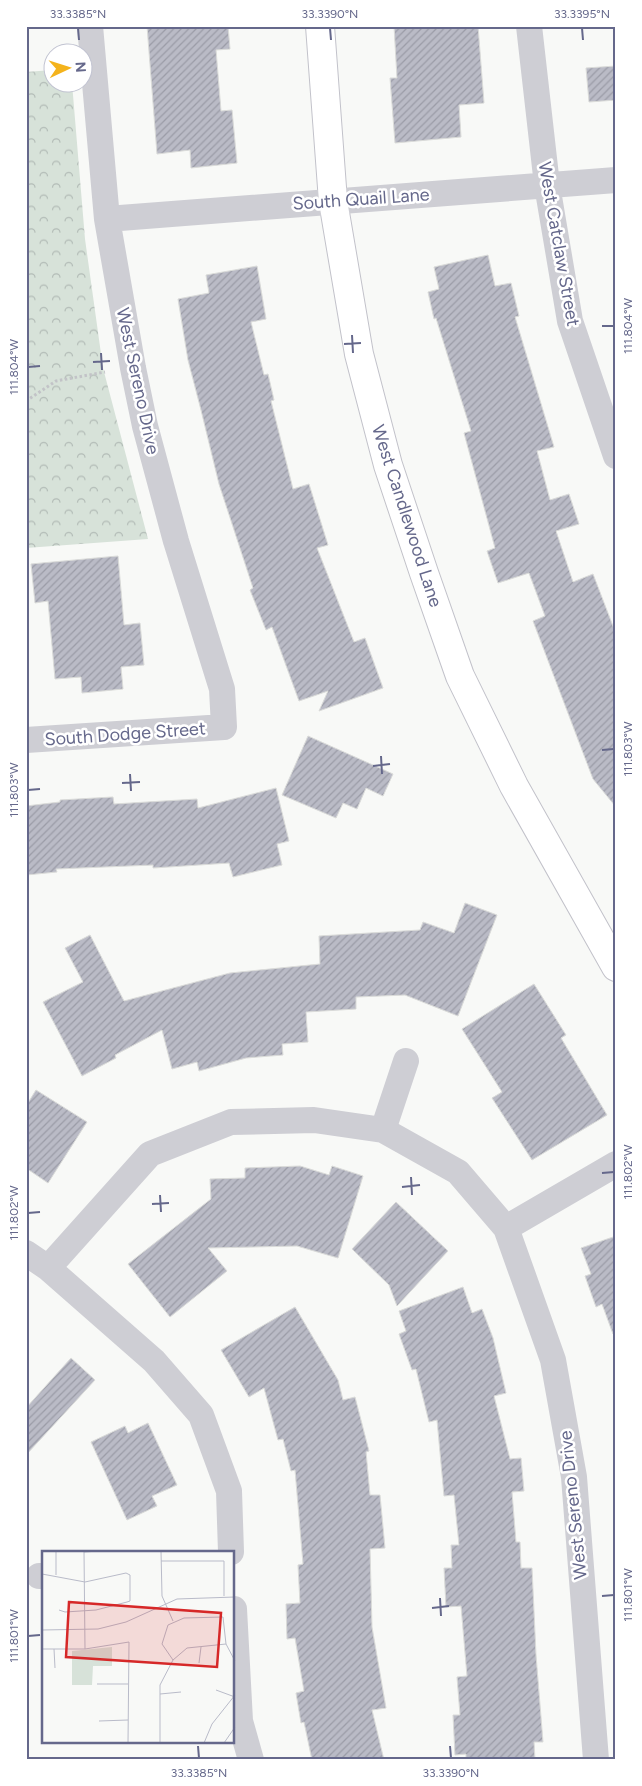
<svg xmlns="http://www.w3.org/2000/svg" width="642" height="1786" font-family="Figtree,sans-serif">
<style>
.park{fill:url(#park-crowns)}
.building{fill:url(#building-hatch);stroke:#dadbd9}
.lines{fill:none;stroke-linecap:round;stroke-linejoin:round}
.secondary-casing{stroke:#c2c2ca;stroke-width:30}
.path{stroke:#c2c3c7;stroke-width:3;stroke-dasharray:2.5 2.5;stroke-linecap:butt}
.street{stroke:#ceced4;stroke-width:26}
.secondary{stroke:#fff;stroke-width:28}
.ticks{fill:none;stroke:#65688b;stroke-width:2}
.labels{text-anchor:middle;stroke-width:5;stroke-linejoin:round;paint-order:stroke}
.street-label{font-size:18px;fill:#65688b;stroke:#fff}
.inset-road{fill:none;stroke:#b9bbc9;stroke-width:1}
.view{fill:#d62828;fill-opacity:0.15;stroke:#d62828;stroke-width:2.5}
.inset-edge{fill:none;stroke:#65688b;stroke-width:2.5}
.neatline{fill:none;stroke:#65688b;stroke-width:2}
.ticks-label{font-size:12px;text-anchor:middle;fill:#65688b}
</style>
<defs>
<pattern id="park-crowns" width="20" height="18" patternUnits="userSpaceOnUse" patternTransform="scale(1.25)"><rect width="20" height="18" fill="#d7e2d9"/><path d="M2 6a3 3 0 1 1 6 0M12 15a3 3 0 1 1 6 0" fill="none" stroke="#b2bbb6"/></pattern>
<pattern id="building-hatch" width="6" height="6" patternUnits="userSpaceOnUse" patternTransform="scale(1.25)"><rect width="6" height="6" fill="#babbc6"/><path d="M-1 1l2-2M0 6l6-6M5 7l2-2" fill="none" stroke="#9b9ca7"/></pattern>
</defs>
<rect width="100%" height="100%" fill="#f8f9f7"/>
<!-- park -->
<path class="park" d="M52,70V82L72,83L85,239L103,368L148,539L26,548V72Z"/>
<!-- building -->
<path class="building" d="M147,26H228L230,49L216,50L221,111L232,110L237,163L191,168L190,150L157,154Z
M394,26H478L484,103L459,105L461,137L395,143L390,78H397Z
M616,66V100L589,102L586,68Z
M488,255L495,286L511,283L519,316L515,317L554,447L537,451L550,500L569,494L579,524L556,531L573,582L593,574L616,634V807L593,779L533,621L545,616L529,573L498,583L487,551L495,548L464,433L471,431L436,318L434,319L428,292L439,289L434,267Z
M257,266L266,319L251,322L264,375L268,374L274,400L271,401L293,489L309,484L328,545L317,548L354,642L365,638L383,688L319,711L328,691L299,701L272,627L266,630L250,590L253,588L219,484L201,410L188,360L178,299L209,293L206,275Z
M118,556L124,625L140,623L144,665L121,667L123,689L82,693L81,677L55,679L48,601L35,603L31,564Z
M308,736L393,774L383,796L366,788L357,809L343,803L336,818L282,795Z
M276,788L289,841L277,844L282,865L233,877L229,863L153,868V865L56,869L57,872L26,875V806L60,802V800L113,797L114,804L197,799L198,808Z
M465,903L497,915L458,1016L405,995L356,997V1009L306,1012L308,1042L282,1044L283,1055L246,1058L199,1071L197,1062L172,1069L162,1030L115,1055L116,1058L82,1076L43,1002L83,982L65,948L90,935L124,1001L230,973L320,964L319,936L420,930L423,922L454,933Z
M534,984L566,1035L561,1038L607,1115L532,1160L492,1098L502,1092L462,1029Z
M36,1090L87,1122L48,1183L26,1168V1106Z
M300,1166L329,1175L332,1166L363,1176L338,1258L297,1246L208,1248L227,1271L170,1317L128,1264L211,1199L210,1179L245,1178V1168Z
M396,1202L448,1251L397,1306L389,1285L352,1249Z
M616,1236V1334H613L602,1304L596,1307L585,1276L591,1274L581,1248Z
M463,1287L472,1313L482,1309L493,1338L506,1393L494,1396L510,1459L521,1458L524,1491L512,1492L516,1542H520L521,1568H532L536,1655L543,1742H534L535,1760H466V1754L455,1755L453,1715H460L457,1677L467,1676L461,1606L446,1607L444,1568H452L451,1545H459L454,1495L444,1496L437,1420L429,1422L416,1369L412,1370L399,1334L406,1331L399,1311Z
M295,1307L338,1380L343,1400L355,1397L369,1451L366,1452L370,1495H380L385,1548L370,1549L372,1627L386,1708L372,1710L384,1760H312L304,1722L301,1723L296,1693L304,1691L295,1638L287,1639L286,1604L300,1603L298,1565L303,1564L295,1470L291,1471L283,1439L278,1440L264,1388L249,1397L221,1350Z
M71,1358L95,1380L26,1455V1408Z
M148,1423L177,1485L152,1496L157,1506L127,1520L91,1442L125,1426L128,1433Z"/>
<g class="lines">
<!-- secondary casing -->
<g class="secondary-casing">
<path id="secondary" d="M320,26L333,201L359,354L388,465L424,573L460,676L514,786L616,967"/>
</g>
<!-- path -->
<path class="path" d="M26,401L56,381L105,372"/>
<!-- street -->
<path class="street" d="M529,26L547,185L570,321L616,456
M107,219L616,180
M26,740L224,727L222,689L176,541L145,426L133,368L107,219L90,26
M383,1130L406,1061
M506,1228L616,1164
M26,1253L48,1268L150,1154L231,1122L314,1120L383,1130L458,1172L506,1228L553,1360L574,1477L596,1760
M48,1268L154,1361L201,1415L229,1491L231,1552
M39,1576H44
M234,1609L240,1721L251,1760"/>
<!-- secondary -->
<use href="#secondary" class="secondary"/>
</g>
<!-- ticks -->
<path class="ticks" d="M78,28L79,40M330,28L331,40M582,28L583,40M602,326H614M352,335L353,353M344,344L361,343M101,353L102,370M93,362L110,361M28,367L40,366M602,750L614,749M381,756L382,774M373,766L390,764M130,774L131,791M122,783L140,782M28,790L40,789M602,1173L614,1172M411,1177L412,1195M402,1187L420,1185M160,1195L161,1212M152,1204L169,1203M28,1213L40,1212M602,1596L614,1595M440,1598L441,1616M432,1608L449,1606M28,1636L40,1635M198,1746L199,1758M450,1746L451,1758"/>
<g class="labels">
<!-- street labels -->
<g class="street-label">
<text transform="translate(361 199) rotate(-4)" y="6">South Quail Lane</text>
<text transform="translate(559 244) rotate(80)" y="6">West Catclaw Street</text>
<text transform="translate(138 381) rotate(78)" y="6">West Sereno Drive</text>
<text transform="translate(407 516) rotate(72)" y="6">West Candlewood Lane</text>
<text transform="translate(125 734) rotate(-4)" y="6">South Dodge Street</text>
<text transform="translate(573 1505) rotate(-96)" y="6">West Sereno Drive</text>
</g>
</g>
<!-- overview -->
<g transform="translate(42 1551)">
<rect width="192" height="192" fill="#f8f9f7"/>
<path d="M70,96V115H51L50,134H30V100Z" fill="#d7e2d9"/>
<path class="inset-road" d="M14,0V24M42,0L43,98M119,0L120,45L131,70M42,1L57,0M119,10H182V45M0,23L43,31L84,22L88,24V50L85,51L54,59L23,61L17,59M0,79L56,78L84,71L135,48L193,46M0,98H43L87,91L86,192M12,98L13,117M131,109L145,97L184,93M157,112L159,96M55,133H86M174,139L193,146M118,143L139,141M57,170L86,169M118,192V134L131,109L120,93L126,74L142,67L181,66L184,93L193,110M162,192L170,173L193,144M182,192L193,176"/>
<path class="view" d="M27,51L179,62L175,116L24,106Z"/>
<rect width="192" height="192" class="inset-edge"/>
</g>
<!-- border -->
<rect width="642" height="1786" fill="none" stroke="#ffffff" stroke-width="55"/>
<!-- north arrow -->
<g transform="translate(68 68) rotate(86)"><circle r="24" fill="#ffffff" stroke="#c1c3d1"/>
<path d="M0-4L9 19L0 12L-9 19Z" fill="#f4b31c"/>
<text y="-8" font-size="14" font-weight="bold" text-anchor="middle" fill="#65688b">N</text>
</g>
<rect x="28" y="28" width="586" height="1730" class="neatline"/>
<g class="ticks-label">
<text x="78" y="18">33.3385°N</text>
<text x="330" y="18">33.3390°N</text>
<text x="582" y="18">33.3395°N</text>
<text transform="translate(628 326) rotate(-90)" y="4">111.804°W</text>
<text transform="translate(14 367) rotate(-90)" y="4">111.804°W</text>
<text transform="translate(628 749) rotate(-90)" y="4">111.803°W</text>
<text transform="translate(14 790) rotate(-90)" y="4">111.803°W</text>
<text transform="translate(628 1172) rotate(-90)" y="4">111.802°W</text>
<text transform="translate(14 1213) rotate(-90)" y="4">111.802°W</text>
<text transform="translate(628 1595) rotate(-90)" y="4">111.801°W</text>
<text transform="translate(14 1636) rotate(-90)" y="4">111.801°W</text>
<text x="199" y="1777">33.3385°N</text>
<text x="451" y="1777">33.3390°N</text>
</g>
</svg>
